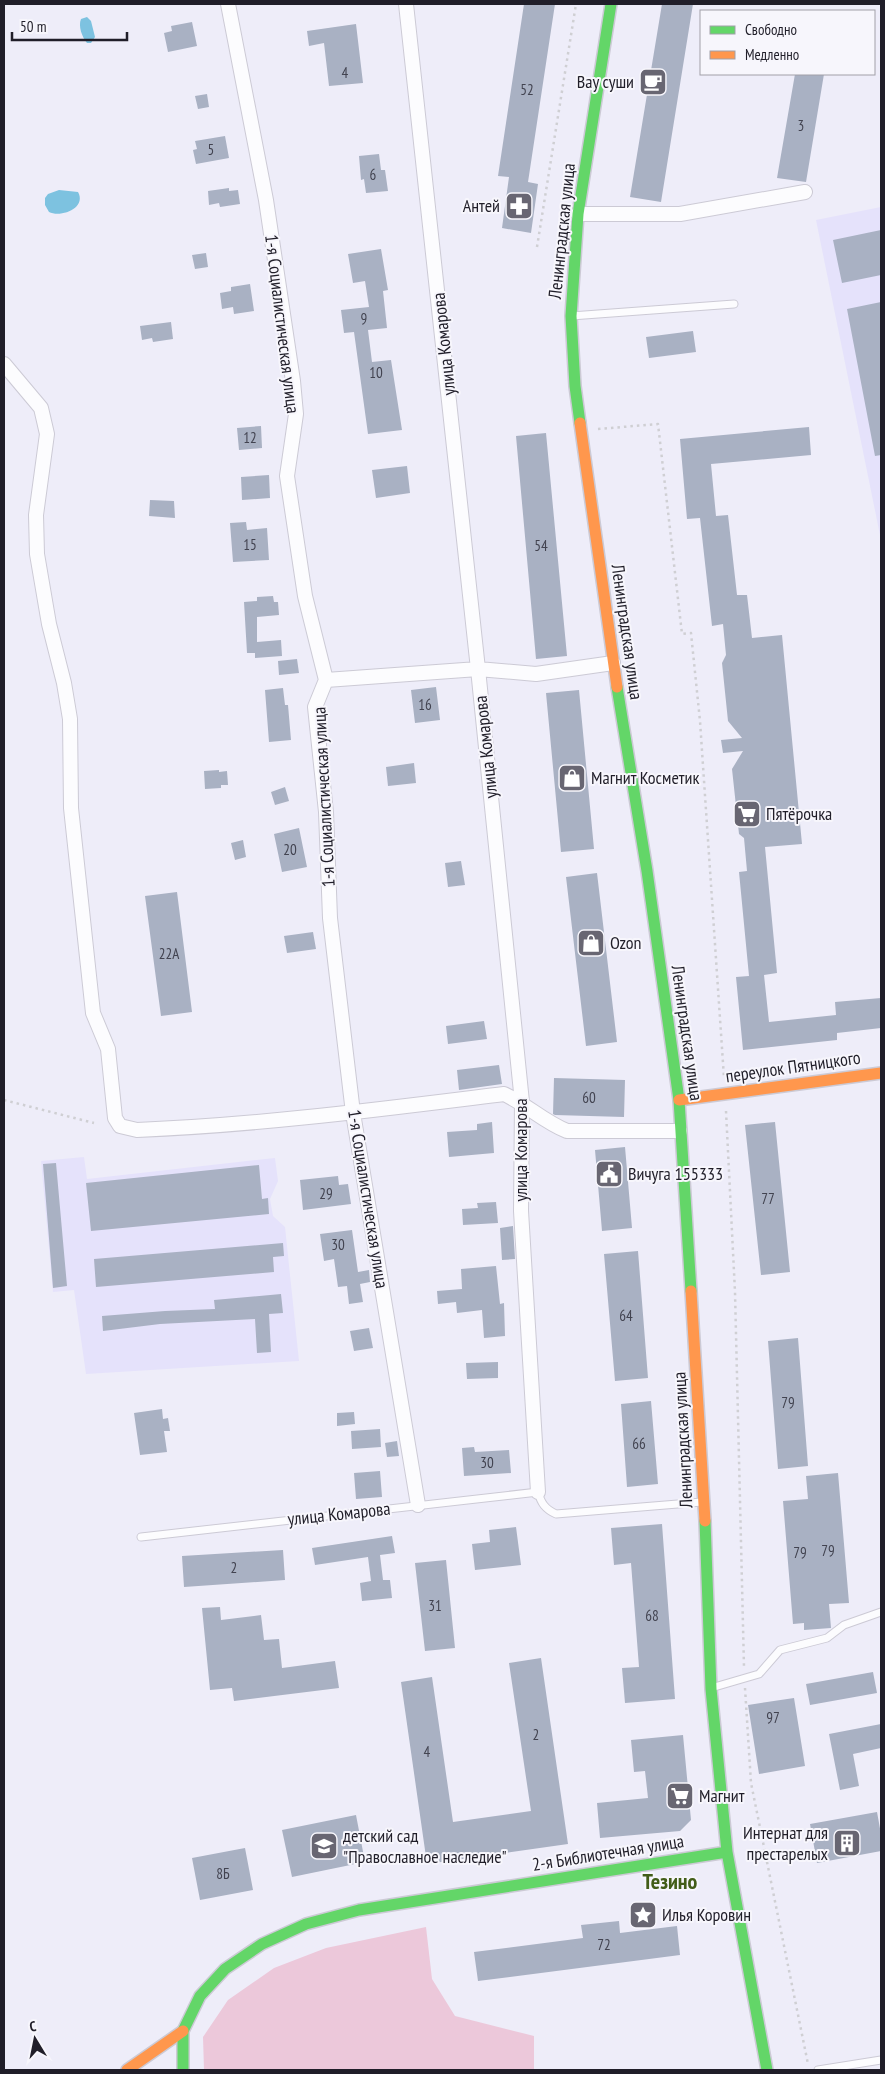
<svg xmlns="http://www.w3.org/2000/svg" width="885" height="2074" font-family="'PT Sans Narrow',sans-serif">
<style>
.built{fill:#e5e2fb}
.green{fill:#ecc8da}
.water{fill:#7dc2e0}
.building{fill:#a9b1c3}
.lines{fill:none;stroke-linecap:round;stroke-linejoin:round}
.lane-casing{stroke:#cccad5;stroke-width:9}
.street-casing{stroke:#cccad5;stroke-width:16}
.fast-casing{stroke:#cccad5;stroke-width:14}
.slow-casing{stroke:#cccad5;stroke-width:14}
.path{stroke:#cfcfd3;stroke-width:2.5;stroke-dasharray:2.5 4;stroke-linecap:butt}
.lane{stroke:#fcfcfe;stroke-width:7}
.street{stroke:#fcfcfe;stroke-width:14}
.fast{stroke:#63d668;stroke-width:11}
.slow{stroke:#ff974d;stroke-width:11}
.labels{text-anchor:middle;stroke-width:4;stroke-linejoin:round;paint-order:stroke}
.number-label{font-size:15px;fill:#424350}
.poi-label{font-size:18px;fill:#201e29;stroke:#f7f6fc;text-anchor:start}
.street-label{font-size:18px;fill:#201e29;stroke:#f7f6fc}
.district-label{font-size:22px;font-weight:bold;fill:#425d18;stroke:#f7f6fc}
</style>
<rect width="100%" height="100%" fill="#eeedf9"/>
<!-- built -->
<path class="built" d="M881,207V540L816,220Z
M84,1157L87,1179L275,1158L278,1181L270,1199L273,1216L285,1227L299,1361L86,1374L74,1290L53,1292L41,1161Z"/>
<!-- green -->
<path class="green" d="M426,1927L432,1979L455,2016L534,2036V2070H204L203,2037L228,2000L274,1968L326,1948Z"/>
<!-- water -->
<path class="water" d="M87,17L91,21L95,37L91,43H87C82,37 78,26 81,19Z
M59,190L78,192C87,208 61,218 49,212L45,205V198L48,194Z"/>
<!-- building -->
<path class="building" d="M524,4H555L528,182L538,184L531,233L502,228L509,177L498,176Z
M662,4H693L661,202L630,197Z
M192,22L197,46L168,52L164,33L172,31L171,26Z
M356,24L363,83L329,86L324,43L309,46L307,31Z
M795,74H824L806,182L777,178Z
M207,94L209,107L198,109L195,96Z
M225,136L229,158L196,164L193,150L197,149L195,141Z
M379,154L381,170H385L388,191L366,193L364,179L361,180L359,156Z
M229,188V191L238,190L240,204L220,207L219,203L209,205L208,191Z
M881,230V275L842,283L833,240Z
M381,249L388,290L383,291L387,328L368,330L372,362L391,360L402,430L368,434L354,332L344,333L341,310L369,307L365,281L353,283L348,254Z
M206,253L208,267L195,269L192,255Z
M250,284L254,311L234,314L233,307L222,309L220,293L231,291V287Z
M881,302V455L875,456L847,309Z
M171,322L173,339L153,342L152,338L142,340L140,326Z
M693,331L696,352L649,358L646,337Z
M261,426L262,448L239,450L237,428Z
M809,427L811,455L711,464L716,516L728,515L737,595H747L752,638L782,635L802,844L765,847L777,973L764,975L769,1022L836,1015L835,1002L881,998V1028L837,1033V1040L743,1050L736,977L749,976L739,872L747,871L744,838L739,834L732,769L743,751L723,753L721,740L742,738L728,721L722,663L726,655L723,624L712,626L700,518L687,519L680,439Z
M546,433L567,656L536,659L516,436Z
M407,466L410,493L376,498L372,470Z
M269,475L270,498L242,500L241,477Z
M150,500L174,501L175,518L149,516Z
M246,522L247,530L267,528L269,560L233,562L230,523Z
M273,596L274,602H278L279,615L257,617V642L281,640L282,656L255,658V653H247L244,602L257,601V597Z
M297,659L299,673L279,675L278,661Z
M436,687L440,720L415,723L411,690Z
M283,688L285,705H288L291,740L269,742L265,690Z
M579,690L594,849L561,852L546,693Z
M414,763L416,783L388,786L386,767Z
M219,770V772L227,771L228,785H221V788L205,789L204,771Z
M285,787L289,801L275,805L271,792Z
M299,828L307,867L282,872L274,834Z
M243,840L246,857L235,860L231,843Z
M461,861L465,885L448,887L445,863Z
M597,873L617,1042L586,1046L566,877Z
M177,892L192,1012L161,1016L145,896Z
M313,932L316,949L287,953L284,936Z
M484,1021L487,1039L448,1044L446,1026Z
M499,1065L502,1084L459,1090L457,1070Z
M554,1078L625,1080L624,1117L555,1115L553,1114Z
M492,1122L494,1153L449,1157L447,1132L477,1130V1124Z
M775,1122L790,1272L761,1275L745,1125Z
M625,1147L632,1228L602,1231L595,1150Z
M56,1163L67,1286L53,1288L43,1164Z
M259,1165L262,1199L268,1198L269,1214L91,1231L86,1183Z
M338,1176L339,1185L348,1184L351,1204L303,1210L300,1180Z
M496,1202L498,1223L463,1225L462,1209L478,1208L477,1203Z
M513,1226L515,1259L502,1260L500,1228Z
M352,1230L358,1272L369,1270L370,1282L360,1284L363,1302L349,1304L347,1286L338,1287L334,1259L324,1261L320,1234Z
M283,1243L284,1256L273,1257L274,1272L96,1287L94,1259Z
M638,1251L648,1378L615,1381L604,1254Z
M496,1266L500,1304L504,1303L505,1336L484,1338L482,1310L457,1313L456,1302L438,1304L437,1291L462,1289L461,1269Z
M281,1294L283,1313L269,1314L271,1352L257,1353L255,1319L160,1324L103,1331L102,1316L165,1311L215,1309L214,1300Z
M369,1328L373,1348L354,1351L350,1331Z
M798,1338L808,1466L778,1469L768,1341Z
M498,1362V1378L467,1379L466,1363Z
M651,1401L658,1484L627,1487L621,1404Z
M162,1409L163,1419L168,1418L170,1431H164L167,1452L140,1455L134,1413Z
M354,1412L355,1424L337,1426V1413Z
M380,1429L381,1447L352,1449L351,1431Z
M397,1441L399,1456L387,1457L385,1443Z
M474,1447L475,1452L509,1450L511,1473L464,1476L462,1448Z
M380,1471L382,1497L356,1499L354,1473Z
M838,1473L849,1603L829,1604L831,1628L804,1630V1623L793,1624L783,1501L808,1499L806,1476Z
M662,1524L675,1699L625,1703L622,1668L639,1667L631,1563L614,1565L611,1528Z
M516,1527L521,1565L475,1570L472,1544L490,1542L489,1530Z
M392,1536L395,1553L380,1555L383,1580H390L392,1598L362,1601L360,1583L371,1581L368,1557L315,1565L312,1548Z
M283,1550L285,1580L184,1587L182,1556Z
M446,1560L455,1648L425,1651L415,1563Z
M220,1607L221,1620L261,1615L264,1640L279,1639L282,1668L335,1661L339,1688L234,1701L232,1688L210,1690L202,1608Z
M541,1658L568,1844L427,1864L401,1682L432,1677L453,1822L531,1811L509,1663Z
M873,1672L877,1693L810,1705L806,1684Z
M794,1698L805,1766L759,1774L748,1705Z
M881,1724V1748L853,1754L859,1786L840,1790L829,1734Z
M683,1735L691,1820L680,1831L600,1838L597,1803L648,1798L645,1771L634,1772L631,1740Z
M877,1812L881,1834V1851L817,1863L810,1824Z
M356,1815L365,1862L292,1877L282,1830Z
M245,1848L253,1890L200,1900L192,1858Z
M619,1921L620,1933L677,1926L680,1955L478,1981L474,1952L583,1938L581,1925Z"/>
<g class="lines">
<!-- lane casing -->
<g class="lane-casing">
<path id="lane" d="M571,316L734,304
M141,1537L538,1492C541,1503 545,1509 556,1514L702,1502
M711,1688L759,1674L780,1650L827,1638L844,1625L881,1612
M818,2070L881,2060"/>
</g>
<!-- street casing -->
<g class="street-casing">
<path id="street" d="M228,4L266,200L293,381L296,414L287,476L305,596L326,680L315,707L326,812L330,918L353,1113L418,1505
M406,4L478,669L522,1102L521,1211L538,1492
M578,214H680L805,192
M4,364L41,408L47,434L36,515L37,554L49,624L64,683L70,719L71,808L93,1013L108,1049L115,1118L120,1126L137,1130C260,1125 382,1109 504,1094C526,1104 544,1122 567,1131H680
M326,680L478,669L536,674L613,663"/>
</g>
<!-- fast casing -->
<g class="fast-casing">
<path id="fast" d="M580,423L575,386L571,316L578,214L611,4
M617,687L647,871L679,1100L691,1291
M705,1521L711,1689L727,1852L767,2070
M183,2070V2031L200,1996L225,1969L262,1944L306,1924L359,1910L727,1852"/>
</g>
<!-- slow casing -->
<g class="slow-casing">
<path id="slow" d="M580,423L617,687
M679,1100L881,1073
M691,1291L705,1521
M127,2070L183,2031"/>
</g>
<!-- path -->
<path class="path" d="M537,247L576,4
M598,429L658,424L682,634L691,633L700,721L724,1078
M4,1100L94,1123
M726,1111L735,1292L744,1667
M745,1688L751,1783L808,2064"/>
<!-- lane -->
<use href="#lane" class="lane"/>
<!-- street -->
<use href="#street" class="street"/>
<!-- fast -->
<use href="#fast" class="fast"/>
<!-- slow -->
<use href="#slow" class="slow"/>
</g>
<!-- icons -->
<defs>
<g id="cafe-square" transform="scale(1.4375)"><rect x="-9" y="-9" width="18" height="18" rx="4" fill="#686672" stroke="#f7f6fc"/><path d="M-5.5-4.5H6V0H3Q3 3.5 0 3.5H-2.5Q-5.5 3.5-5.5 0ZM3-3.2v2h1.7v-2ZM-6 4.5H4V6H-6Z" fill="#fff"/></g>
<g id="pharmacy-square" transform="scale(1.4375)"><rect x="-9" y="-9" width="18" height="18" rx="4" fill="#686672" stroke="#f7f6fc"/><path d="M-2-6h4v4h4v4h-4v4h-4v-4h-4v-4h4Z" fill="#fff"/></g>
<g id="shop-square" transform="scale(1.4375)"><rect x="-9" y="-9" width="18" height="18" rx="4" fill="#686672" stroke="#f7f6fc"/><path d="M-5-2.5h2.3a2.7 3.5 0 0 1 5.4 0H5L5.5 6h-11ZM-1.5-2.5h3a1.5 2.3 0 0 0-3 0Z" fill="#fff"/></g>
<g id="supermarket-square" transform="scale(1.4375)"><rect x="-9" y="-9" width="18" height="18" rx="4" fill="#686672" stroke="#f7f6fc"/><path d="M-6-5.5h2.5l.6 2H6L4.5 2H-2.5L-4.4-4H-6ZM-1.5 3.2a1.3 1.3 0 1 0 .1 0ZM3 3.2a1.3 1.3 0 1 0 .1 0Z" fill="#fff"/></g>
<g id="civic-square" transform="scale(1.4375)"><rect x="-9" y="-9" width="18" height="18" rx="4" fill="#686672" stroke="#f7f6fc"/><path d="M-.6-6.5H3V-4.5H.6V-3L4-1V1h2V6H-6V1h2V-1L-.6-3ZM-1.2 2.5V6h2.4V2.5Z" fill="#fff"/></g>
<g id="building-square" transform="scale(1.4375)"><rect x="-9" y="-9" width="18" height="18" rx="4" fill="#686672" stroke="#f7f6fc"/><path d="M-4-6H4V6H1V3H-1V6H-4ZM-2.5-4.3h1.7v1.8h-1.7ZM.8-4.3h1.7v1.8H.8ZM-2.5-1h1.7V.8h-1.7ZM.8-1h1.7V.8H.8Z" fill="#fff"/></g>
<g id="school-square" transform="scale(1.4375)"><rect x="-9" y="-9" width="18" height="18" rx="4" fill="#686672" stroke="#f7f6fc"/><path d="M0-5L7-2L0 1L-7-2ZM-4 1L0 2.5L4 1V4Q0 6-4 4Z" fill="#fff"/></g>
<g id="sight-square" transform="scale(1.4375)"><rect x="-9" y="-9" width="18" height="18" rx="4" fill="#686672" stroke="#f7f6fc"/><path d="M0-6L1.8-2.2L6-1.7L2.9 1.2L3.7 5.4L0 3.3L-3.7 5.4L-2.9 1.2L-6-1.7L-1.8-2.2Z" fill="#fff"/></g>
</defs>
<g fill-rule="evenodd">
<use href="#cafe-square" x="653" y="82"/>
<use href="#pharmacy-square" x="519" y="206"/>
<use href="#shop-square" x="572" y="778"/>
<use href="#supermarket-square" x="747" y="814"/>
<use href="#shop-square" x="591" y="943"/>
<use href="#civic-square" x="609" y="1174"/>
<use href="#supermarket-square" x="680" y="1796"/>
<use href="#building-square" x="847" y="1843"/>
<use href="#school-square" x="324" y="1846"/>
<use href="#sight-square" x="643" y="1915"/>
</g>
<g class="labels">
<!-- number labels -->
<g class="number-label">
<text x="345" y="78">4</text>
<text x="527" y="95">52</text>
<text x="801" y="131">3</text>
<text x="211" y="155">5</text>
<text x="373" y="180">6</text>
<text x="364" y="324">9</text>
<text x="376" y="378">10</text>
<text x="250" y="443">12</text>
<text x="250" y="550">15</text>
<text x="541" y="551">54</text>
<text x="425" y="710">16</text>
<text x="290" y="855">20</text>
<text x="169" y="959">22А</text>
<text x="589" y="1103">60</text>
<text x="326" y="1199">29</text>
<text x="768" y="1204">77</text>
<text x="338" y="1250">30</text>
<text x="626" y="1321">64</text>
<text x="788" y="1408">79</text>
<text x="639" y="1449">66</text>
<text x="487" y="1468">30</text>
<text x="828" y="1556">79</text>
<text x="800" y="1558">79</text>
<text x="234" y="1573">2</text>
<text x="435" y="1611">31</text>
<text x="652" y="1621">68</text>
<text x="773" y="1723">97</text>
<text x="536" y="1740">2</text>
<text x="427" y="1757">4</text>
<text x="223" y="1879">8Б</text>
<text x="604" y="1950">72</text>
</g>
<!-- poi labels -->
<g class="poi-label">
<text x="634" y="88" text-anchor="end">Вау суши</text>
<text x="500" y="212" text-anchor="end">Антей</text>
<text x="591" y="784">Магнит Косметик</text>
<text x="766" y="820">Пятёрочка</text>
<text x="610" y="949">Ozon</text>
<text x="628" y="1180">Вичуга 155333</text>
<text x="699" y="1802">Магнит</text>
<text x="828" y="1839" text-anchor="end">Интернат для<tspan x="828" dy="21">престарелых</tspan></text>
<text x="343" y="1842">детский сад<tspan x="343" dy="21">"Православное наследие"</tspan></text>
<text x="662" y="1921">Илья Коровин</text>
</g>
<!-- street labels -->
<g class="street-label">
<text transform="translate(562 231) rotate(-84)" y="6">Ленинградская улица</text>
<text transform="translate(282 324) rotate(83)" y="6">1-я Социалистическая улица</text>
<text transform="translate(444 344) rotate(-96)" y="6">улица Комарова</text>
<text transform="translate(627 632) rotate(82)" y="6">Ленинградская улица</text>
<text transform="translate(486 747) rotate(-96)" y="6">улица Комарова</text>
<text transform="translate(324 797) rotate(-93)" y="6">1-я Социалистическая улица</text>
<text transform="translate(687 1033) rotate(82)" y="6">Ленинградская улица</text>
<text transform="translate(793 1067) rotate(-8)" y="6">переулок Пятницкого</text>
<text transform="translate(521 1150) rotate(-90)" y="6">улица Комарова</text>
<text transform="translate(368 1199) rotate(81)" y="6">1-я Социалистическая улица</text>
<text transform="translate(683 1440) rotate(-93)" y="6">Ленинградская улица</text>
<text transform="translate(339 1514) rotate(-6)" y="6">улица Комарова</text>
<text transform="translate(608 1853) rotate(-9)" y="6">2-я Библиотечная улица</text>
</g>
<!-- district labels -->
<g class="district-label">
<text x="670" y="1889">Тезино</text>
</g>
</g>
<!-- border -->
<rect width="885" height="2074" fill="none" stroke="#201e29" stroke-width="10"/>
<!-- legend -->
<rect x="700" y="10" width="175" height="65" fill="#f7f6fc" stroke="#a1a0a8"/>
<rect x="710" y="26" width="25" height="8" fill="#63d668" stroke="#a1a0a8"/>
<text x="745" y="35" font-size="15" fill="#201e29">Свободно</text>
<rect x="710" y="51" width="25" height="8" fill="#ff974d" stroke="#a1a0a8"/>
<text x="745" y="60" font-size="15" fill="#201e29">Медленно</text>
<!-- north arrow -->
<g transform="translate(35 2039) rotate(350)" stroke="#f7f6fc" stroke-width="4" paint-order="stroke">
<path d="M0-4L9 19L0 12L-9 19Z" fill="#201e29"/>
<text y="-8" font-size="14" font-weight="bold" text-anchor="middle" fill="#201e29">С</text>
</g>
<!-- scale -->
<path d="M12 32v8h115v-8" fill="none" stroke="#201e29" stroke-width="2.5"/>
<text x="20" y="32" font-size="15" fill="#201e29" stroke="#f7f6fc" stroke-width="4" paint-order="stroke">50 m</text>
</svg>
